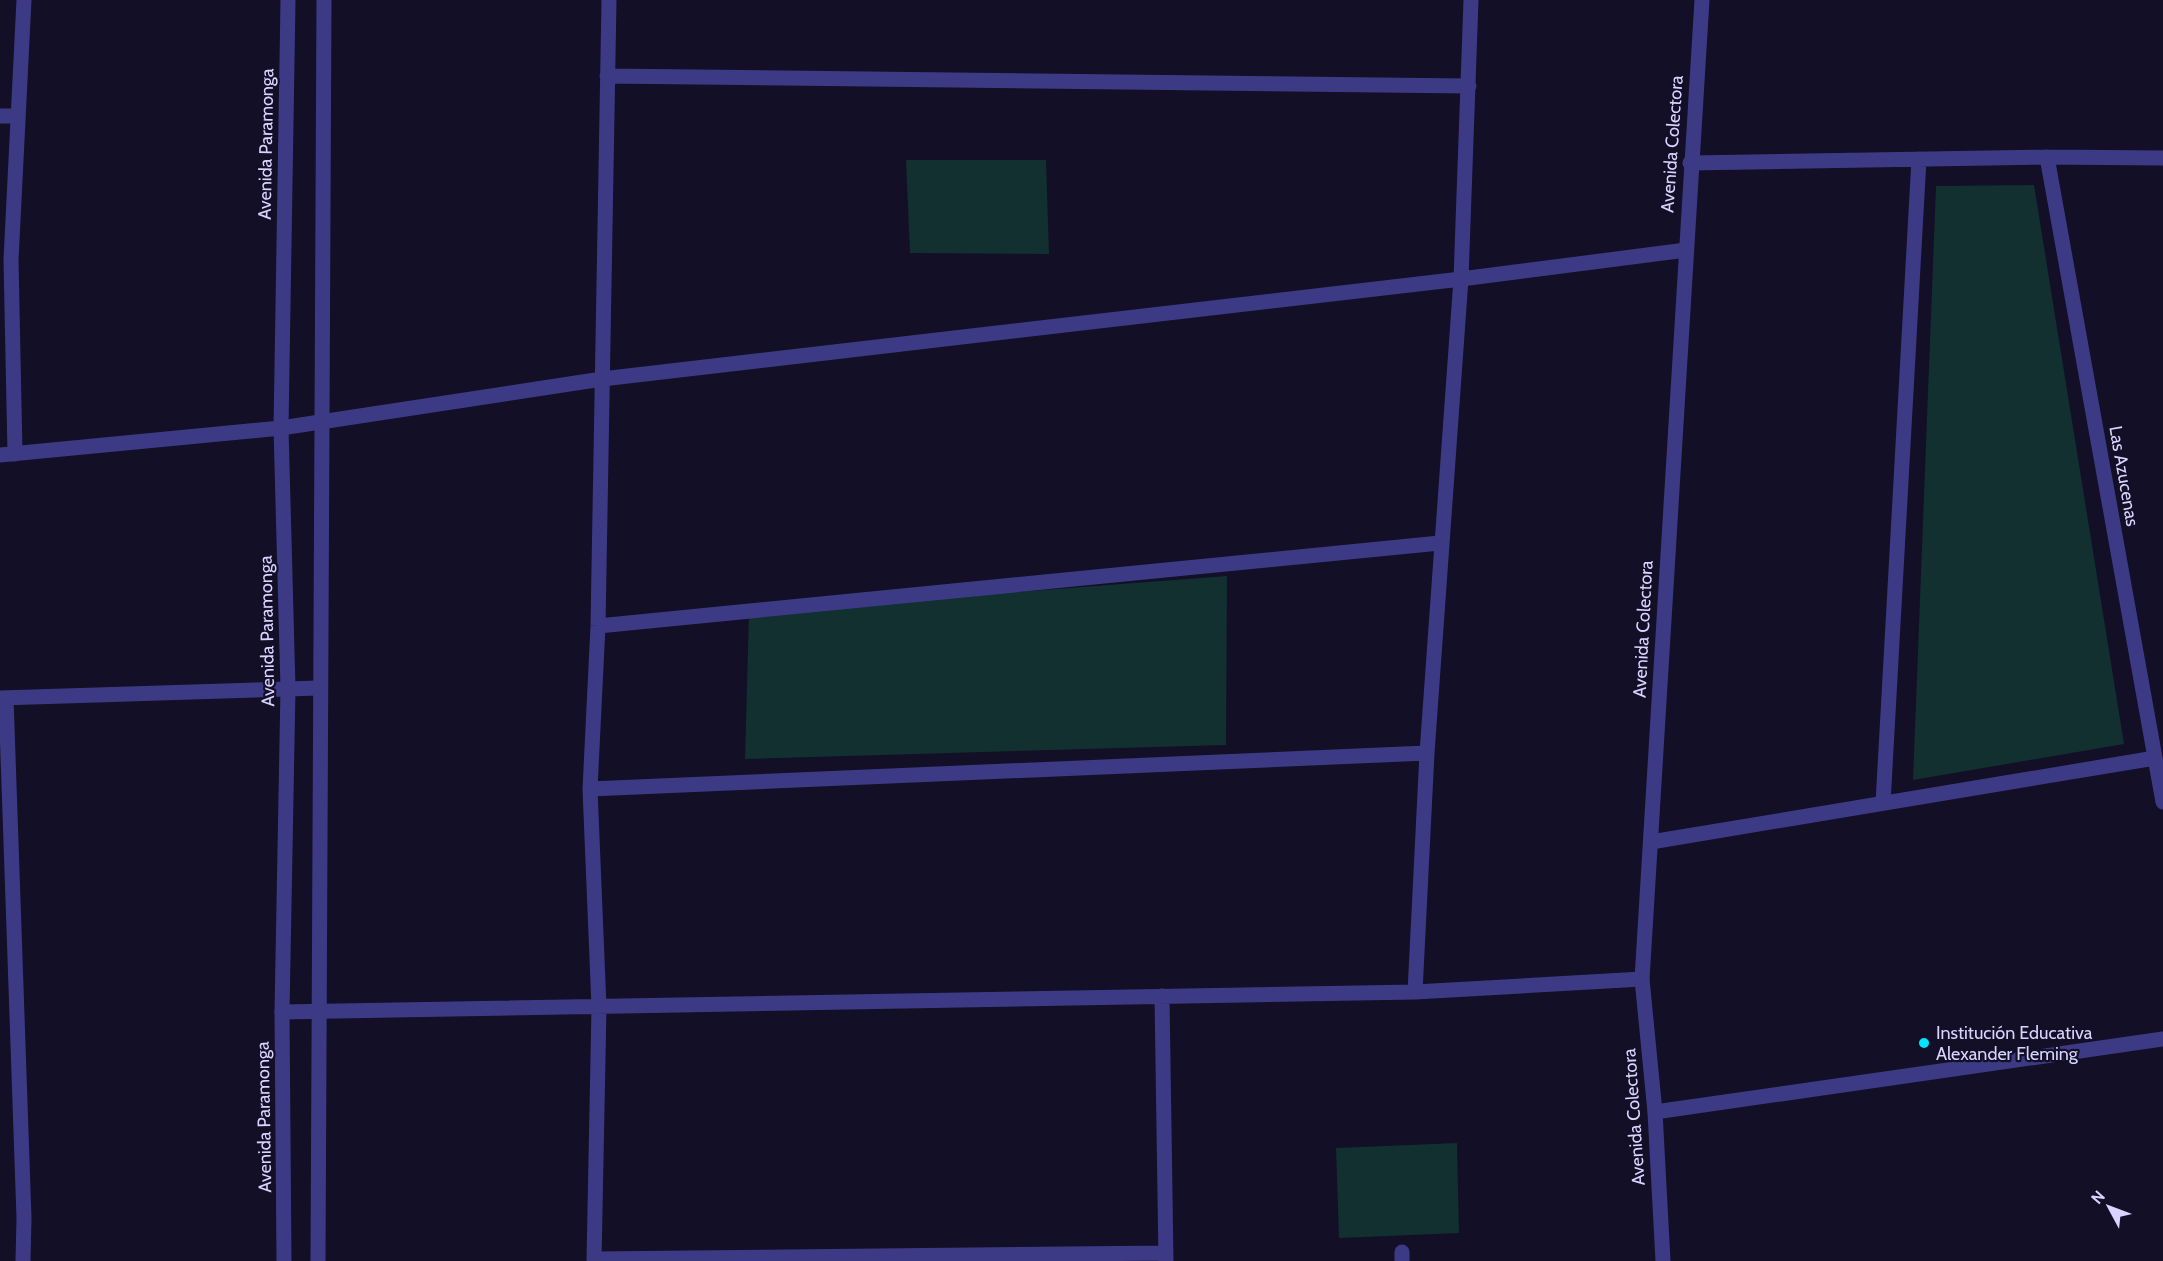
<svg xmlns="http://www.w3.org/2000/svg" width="2163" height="1261" font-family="Cabin,sans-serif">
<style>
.green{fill:#12302f}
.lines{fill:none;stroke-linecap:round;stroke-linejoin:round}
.minor{stroke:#3d3a85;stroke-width:15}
.tertiary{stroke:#3d3a85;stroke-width:15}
.poi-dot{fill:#00e5ff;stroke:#130f26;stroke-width:2}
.labels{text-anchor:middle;stroke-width:4.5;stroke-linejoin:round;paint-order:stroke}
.street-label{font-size:18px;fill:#d9d4ff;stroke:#130f26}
.poi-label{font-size:18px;fill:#d9d4ff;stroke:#130f26;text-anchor:start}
</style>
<rect width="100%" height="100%" fill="#130f26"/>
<!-- green -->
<path class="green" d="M906,160H1046L1049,254L910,253Z
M2034,185L2124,744L1913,780L1936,186Z
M1227,576L1226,745L745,759L749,612Z
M1457,1143L1459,1233L1339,1238L1336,1148Z"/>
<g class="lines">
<!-- minor -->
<path class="minor" d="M607,76L1469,86
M0,116H18
M2047,157L2163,802
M1690,163L2047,157L2163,158
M15,454L11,260L24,0
M0,455L281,428L602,379L1461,279L1686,250
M598,626L1440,543
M0,698L319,688
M6,698L24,1218L23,1261
M590,789L1427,753
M1883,803L1919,159
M1651,842L2155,758
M1415,992L1427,753L1461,279L1471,0
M1162,996L1166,1261
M282,1012L1415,992L1642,979
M1655,1112L2163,1039
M1402,1252V1261
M594,1259L1166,1253
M594,1261L599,1007L590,789L598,626L609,0"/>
<!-- tertiary -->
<path class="tertiary" d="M284,1261L282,1012L288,688L281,428L288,0
M318,1261L324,0
M1663,1261L1655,1112L1642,979L1702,0"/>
</g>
<!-- markers -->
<circle class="poi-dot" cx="1924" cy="1043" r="6"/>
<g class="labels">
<!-- street labels -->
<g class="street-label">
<text transform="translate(266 144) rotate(-89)" y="6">Avenida Paramonga</text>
<text transform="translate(1672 144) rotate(-86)" y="6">Avenida Colectora</text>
<text transform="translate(2124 476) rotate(80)" y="6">Las Azucenas</text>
<text transform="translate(1643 629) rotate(-87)" y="6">Avenida Colectora</text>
<text transform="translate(267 631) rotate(-91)" y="6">Avenida Paramonga</text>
<text transform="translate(264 1117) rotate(-91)" y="6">Avenida Paramonga</text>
<text transform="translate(1634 1117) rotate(-94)" y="6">Avenida Colectora</text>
</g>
<!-- poi labels -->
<g class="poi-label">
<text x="1936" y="1039">Institución Educativa<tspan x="1936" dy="21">Alexander Fleming</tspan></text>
</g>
</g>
<!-- north arrow -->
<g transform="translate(2109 1207) rotate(311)" stroke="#130f26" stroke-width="4.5" paint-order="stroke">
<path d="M0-4.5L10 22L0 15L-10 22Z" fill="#d9d4ff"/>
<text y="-9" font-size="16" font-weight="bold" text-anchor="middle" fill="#d9d4ff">N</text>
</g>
</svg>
